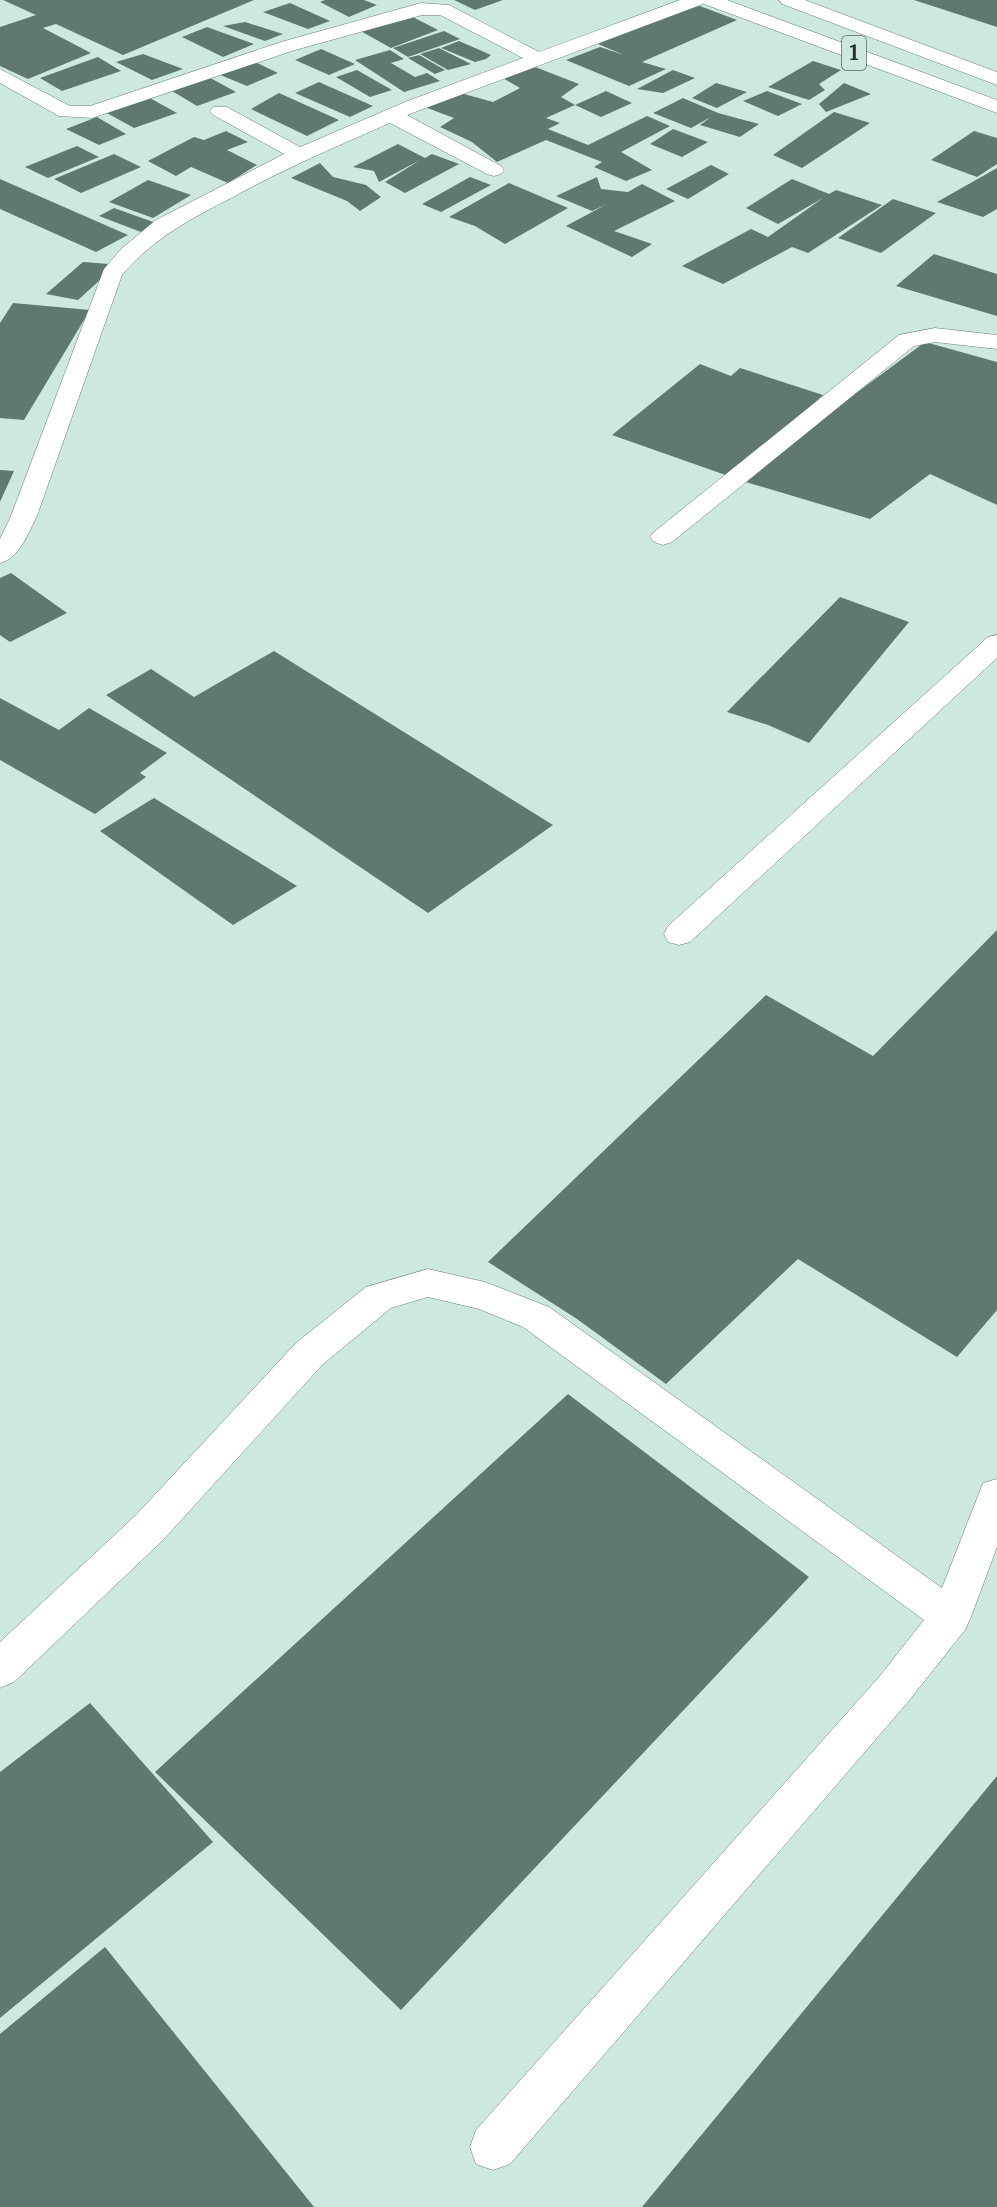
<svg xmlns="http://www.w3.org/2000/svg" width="997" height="2207" font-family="Merriweather,serif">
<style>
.building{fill:#5f796f}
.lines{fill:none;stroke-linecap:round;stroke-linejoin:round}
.service-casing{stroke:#637d73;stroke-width:1}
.minor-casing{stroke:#637d73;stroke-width:1}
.trunk-casing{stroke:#637d73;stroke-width:1}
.service{fill:#fff;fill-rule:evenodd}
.minor{fill:#fff;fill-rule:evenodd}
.trunk{fill:#fff;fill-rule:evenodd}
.labels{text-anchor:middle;stroke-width:6;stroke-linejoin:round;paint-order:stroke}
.shield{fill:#cde9de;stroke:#576761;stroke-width:1.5}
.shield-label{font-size:20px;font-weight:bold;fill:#242f2b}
</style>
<rect width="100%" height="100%" fill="#cde9de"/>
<!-- building -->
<path class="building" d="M3,0H254L123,55L56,24L43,28L91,53L28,79L0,66V27L36,15Z
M325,0H364L377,5L349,17L320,2Z
M454,0H503L475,10Z
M915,0H997V27L914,0Z
M290,3L330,21L308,29L263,12Z
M692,3L737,20L642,62L666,69L629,86L566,60L600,47L624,55L598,44Z
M405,13L438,30L391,48L357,29Z
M245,22L283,34L265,41L223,26Z
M207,27L254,44L223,57L182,37Z
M444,31L460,39L408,57L393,48Z
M459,41L491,55L486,59L475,62L441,48Z
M439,48L471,64L448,70L420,54Z
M321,49L355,64L329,75L295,60Z
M390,50L404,59L391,63L415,77L427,73L440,81L404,92L355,60Z
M143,54L183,69L152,80L116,62Z
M419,55L445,70L435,74L408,58Z
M98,57L121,71L62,91L40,78Z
M249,59L278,73L247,86L218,74Z
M813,61L841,70L819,84L825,90L809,100L768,87Z
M530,65L579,84L561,97L575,105L546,118L560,123L548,129L588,145L647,116L670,126L621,152L652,170L626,181L594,167L602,162L546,140L497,162L472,142L440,127L454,118L422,106L457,92L493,102L520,88L501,77Z
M357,70L392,90L370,97L336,77Z
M673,70L695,78L663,93L637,89Z
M205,75L236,92L197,106L167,88Z
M319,82L373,106L350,117L295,93Z
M716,83L747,92L717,108L692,98Z
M844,83L871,94L826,112L819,104Z
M606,91L632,103L601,117L575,105Z
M767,91L802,104L778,116L743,101Z
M279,93L339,120L307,136L251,109Z
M148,97L177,113L134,128L105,112Z
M683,98L718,113L759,124L740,137L700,125L711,117L691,128L653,113Z
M834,112L870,123L802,168L773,155Z
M97,117L126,134L99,145L66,129Z
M673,129L708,142L682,157L650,144Z
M226,131L248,142L227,150L257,165L228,183L191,167L176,176L148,161L194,137L204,140Z
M974,131L997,138V164L977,177L931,160Z
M398,144L425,158L432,154L459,164L405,193L385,182L420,160L379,182L374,171L353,167Z
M77,146L99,157L48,178L25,167Z
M114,154L141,167L81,193L54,179Z
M320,163L333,177L366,185L381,197L360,211L347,201L291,178Z
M711,165L729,174L688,199L666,189Z
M997,168V209L983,217L937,202Z
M470,177L491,185L441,212L422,204Z
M597,177L601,189L628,192L642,184L675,201L614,231L652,244L632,257L566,226L607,204L592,211L556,196Z
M0,179L128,235L96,252L0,209Z
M792,179L829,194L836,190L882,205L808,253L792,247L723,284L682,266L751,229L768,237L823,198L778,224L746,208Z
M148,180L191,195L153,218L109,202Z
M509,183L568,208L505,244L475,226L449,217Z
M893,199L936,213L881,253L838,238Z
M114,208L156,223L141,232L99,216Z
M934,254L997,274V316L896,286Z
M83,262L109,264L100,280L78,300L46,294Z
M13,303L90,310L24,420L0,418V323Z
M925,342L997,362V505L930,474L870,519L739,480Z
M700,364L731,376L740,368L823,395L734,478L612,435Z
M0,470L14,471L0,502Z
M11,573L67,613L10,642L0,635V578Z
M840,597L909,622L809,743L768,725L727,712Z
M274,651L553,825L428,913L106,695L151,669L194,697Z
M0,698L59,730L89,708L167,753L140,773L146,777L95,814L0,760Z
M154,798L297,886L233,925L100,831Z
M997,930V1310L957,1357L798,1259L666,1384L577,1319L488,1262L766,995L873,1056Z
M568,1394L809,1577L401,2010L155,1772Z
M90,1703L213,1842L0,2018V1772Z
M997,1776V2207H642Z
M105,1947L314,2207H0V2034Z"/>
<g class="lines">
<!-- service casing -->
<g class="service-casing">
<path id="service" d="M935,328L997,335V349L935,342L914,346L672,542L663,545L654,542L650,537L654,532L899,335Z
M997,635V658L690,942L679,945L668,942L664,934L668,926L988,637Z
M428,1269L485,1282L549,1307L942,1588L983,1483L997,1479V1547L971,1617L965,1630L907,1703L510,2164L493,2170L476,2164L470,2147L476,2130L879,1677L924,1620L523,1327L479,1309L428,1297L391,1308L322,1365L164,1539L14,1682L0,1688V1642L136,1515L296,1343L366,1287Z"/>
</g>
<!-- minor casing -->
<g class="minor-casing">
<path id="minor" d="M680,0H706L703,4L407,115L501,166L504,170L501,174L494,176L487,174L390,123C337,146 284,169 233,197C189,220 155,237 122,275L37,516C28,533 20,558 0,563V539L11,516L104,269L121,249L156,220L284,154L213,115L210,111L213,107H227L300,147L405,102L523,58L440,15H422L295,50L92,118L59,116L0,83V69L70,106H90L281,42L421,3L449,5L539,52Z"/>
</g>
<!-- trunk casing -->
<g class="trunk-casing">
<path id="trunk" d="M701,0H727L997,100V113L704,4Z
M779,0H805L997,72V85L782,4Z"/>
</g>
<!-- service -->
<use href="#service" class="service"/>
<!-- minor -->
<use href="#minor" class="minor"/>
<!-- trunk -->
<use href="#trunk" class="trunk"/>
</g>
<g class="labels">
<!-- shield labels -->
<rect class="shield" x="842" y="36" width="24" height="34" rx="4.5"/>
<g class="shield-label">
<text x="854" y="60">1</text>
</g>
</g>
</svg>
